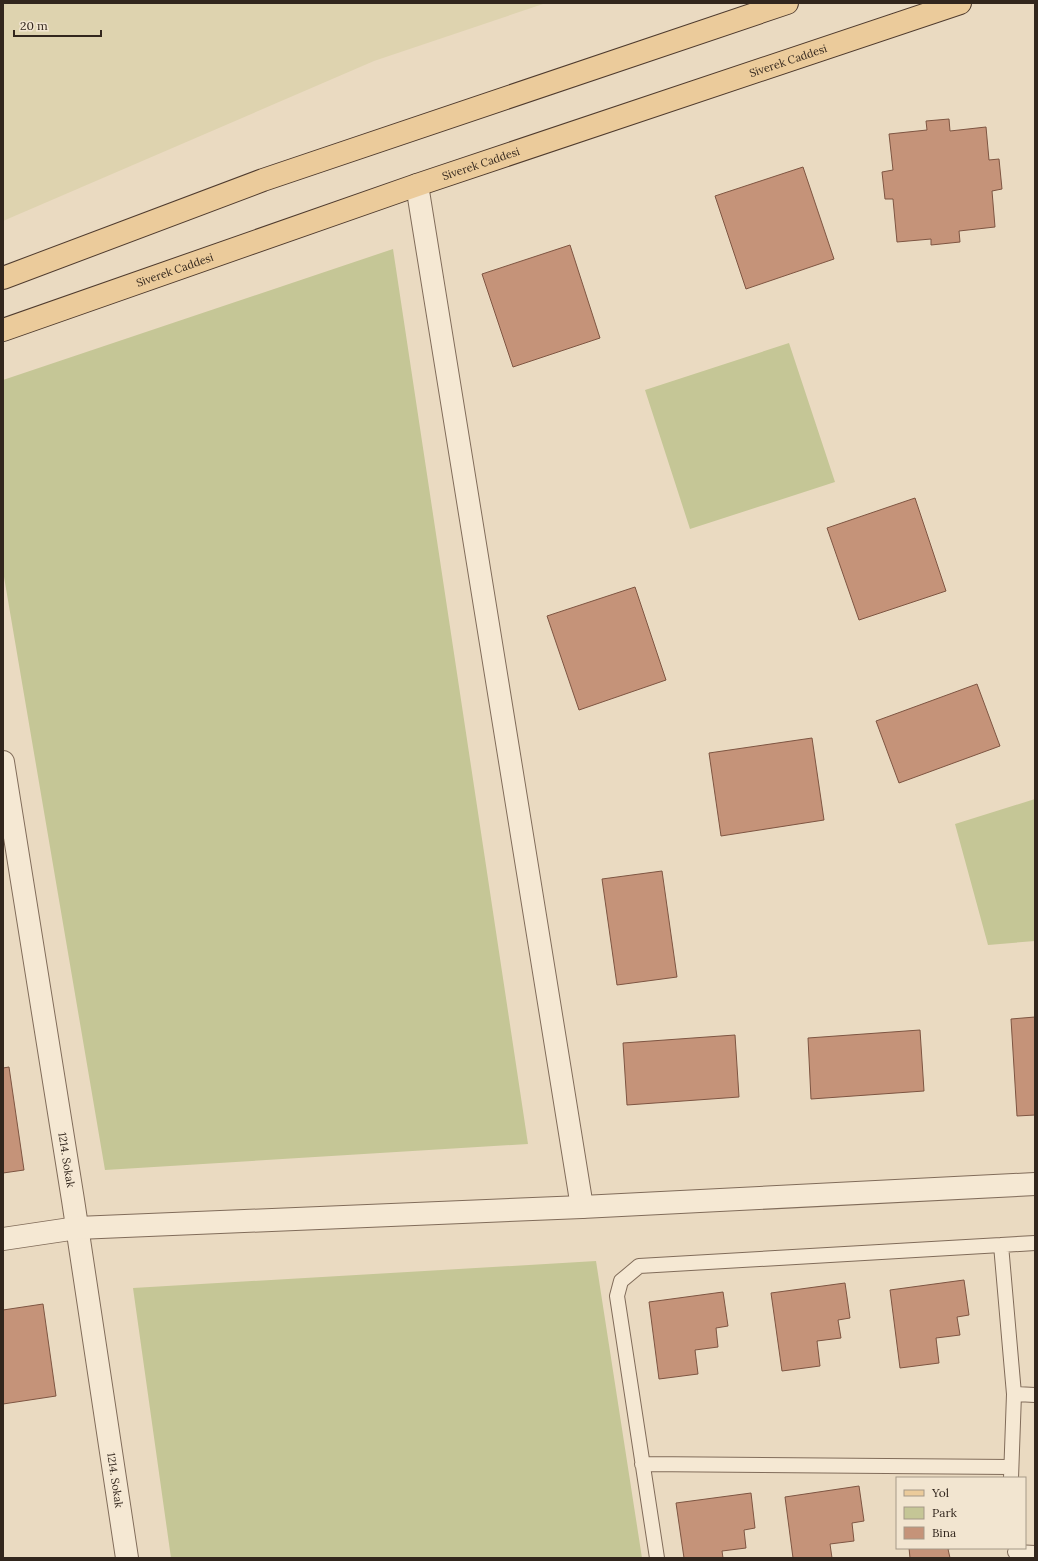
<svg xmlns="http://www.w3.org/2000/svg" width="1038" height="1561" font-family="Lora,serif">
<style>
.farmland{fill:#ded3af}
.green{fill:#c5c696}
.building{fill:#c59379;stroke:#7e5542}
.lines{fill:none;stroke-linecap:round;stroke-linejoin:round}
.service-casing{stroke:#816c5a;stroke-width:16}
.minor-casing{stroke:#816c5a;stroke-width:24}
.tertiary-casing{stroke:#816c5a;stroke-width:24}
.primary-casing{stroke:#4f3b2e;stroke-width:24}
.service{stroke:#f5e8d3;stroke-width:14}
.minor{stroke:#f5e8d3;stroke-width:22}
.tertiary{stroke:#f5e8d3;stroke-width:22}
.primary{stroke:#ebcb9b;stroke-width:22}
.labels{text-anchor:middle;stroke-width:4;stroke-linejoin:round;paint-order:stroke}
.street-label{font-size:11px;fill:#32261d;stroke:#f2e5d0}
</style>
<rect width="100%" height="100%" fill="#eadac1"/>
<!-- farmland -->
<path class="farmland" d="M3,3H546L374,61L3,221Z"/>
<!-- green -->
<path class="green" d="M393,249L528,1144L105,1170L3,571V380Z
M789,343L835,482L690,529L645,390Z
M1035,799V941L988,945L955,824Z
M596,1261L642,1558H171L133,1288Z"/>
<!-- building -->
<path class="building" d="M949,119L950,131L986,127L989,160L999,159L1002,189L992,191L995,227L959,231L960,242L931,245V239L897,242L893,199H885L882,172L893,170L889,134L927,130L926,121Z
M803,167L834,259L746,289L715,196Z
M570,245L600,338L513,367L482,274Z
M915,498L946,591L859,620L827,528Z
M635,587L666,680L579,710L547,616Z
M977,684L1000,746L899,783L876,721Z
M812,738L824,820L721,836L709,753Z
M662,871L677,977L617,985L602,879Z
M1035,1017V1115L1017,1116L1011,1019Z
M920,1030L924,1091L811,1099L808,1038Z
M735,1035L739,1097L627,1105L623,1043Z
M9,1067L24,1170L3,1173V1068Z
M964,1280L969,1315L957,1317L960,1335L936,1338L939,1363L900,1368L890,1290Z
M845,1283L850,1318L838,1320L841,1338L817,1341L820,1366L782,1371L771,1293Z
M723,1292L728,1326L716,1328L718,1347L695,1350L698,1374L659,1379L649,1302Z
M43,1304L56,1396L3,1404V1310Z
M859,1486L864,1521L852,1523L854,1541L830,1544L832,1558H793L785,1497Z
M751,1493L755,1528L744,1530L746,1548L722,1551L723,1558H684L676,1503Z
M909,1548H953L948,1549L950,1558H910Z"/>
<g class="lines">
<!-- service casing -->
<g class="service-casing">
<path id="service" d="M1001,1245L1035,1243
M1014,1394L1035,1395
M642,1464L1010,1467
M1015,1552L1035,1553
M657,1558L617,1296L621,1281L639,1266L1001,1245L1014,1394L1011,1478"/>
</g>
<!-- minor casing -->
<g class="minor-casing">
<g id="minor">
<path d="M417,185L582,1207"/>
<path id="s1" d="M3,762L73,1200L127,1558"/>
</g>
</g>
<!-- tertiary casing -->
<g class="tertiary-casing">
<path id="tertiary" d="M3,1239L77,1228L582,1207L1035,1184"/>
</g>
<!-- primary casing -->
<g class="primary-casing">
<g id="primary">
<path d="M3,278L263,180L787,3"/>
<path id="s2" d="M3,330L417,185L960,3"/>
</g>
</g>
<!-- service -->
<use href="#service" class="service"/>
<!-- minor -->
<use href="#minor" class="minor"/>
<!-- tertiary -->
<use href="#tertiary" class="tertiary"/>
<!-- primary -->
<use href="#primary" class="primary"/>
</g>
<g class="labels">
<!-- street labels -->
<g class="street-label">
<text dy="4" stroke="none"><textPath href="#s2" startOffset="830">Siverek Caddesi</textPath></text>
<text dy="4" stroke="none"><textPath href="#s2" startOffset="506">Siverek Caddesi</textPath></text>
<text dy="4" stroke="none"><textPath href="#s2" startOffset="182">Siverek Caddesi</textPath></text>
<text dy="4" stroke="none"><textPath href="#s1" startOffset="403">1214. Sokak</textPath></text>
<text dy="4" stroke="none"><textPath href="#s1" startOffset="727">1214. Sokak</textPath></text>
</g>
</g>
<!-- border -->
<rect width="1038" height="1561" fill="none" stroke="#32261d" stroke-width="8"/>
<!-- legend -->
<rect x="896" y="1477" width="130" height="72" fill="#f2e5d0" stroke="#a59988"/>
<rect x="904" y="1490" width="20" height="6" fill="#ebcb9b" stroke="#a59988"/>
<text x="932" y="1497" font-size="12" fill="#32261d">Yol</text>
<rect x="904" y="1507" width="20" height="12" fill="#c5c696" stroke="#a59988"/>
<text x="932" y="1517" font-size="12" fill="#32261d">Park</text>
<rect x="904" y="1527" width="20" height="12" fill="#c59379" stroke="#a59988"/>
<text x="932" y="1537" font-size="12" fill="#32261d">Bina</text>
<!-- scale -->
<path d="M14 30v6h87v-6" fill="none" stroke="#32261d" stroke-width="2"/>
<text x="20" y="30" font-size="12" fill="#32261d" stroke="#f2e5d0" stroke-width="3" paint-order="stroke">20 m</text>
</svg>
